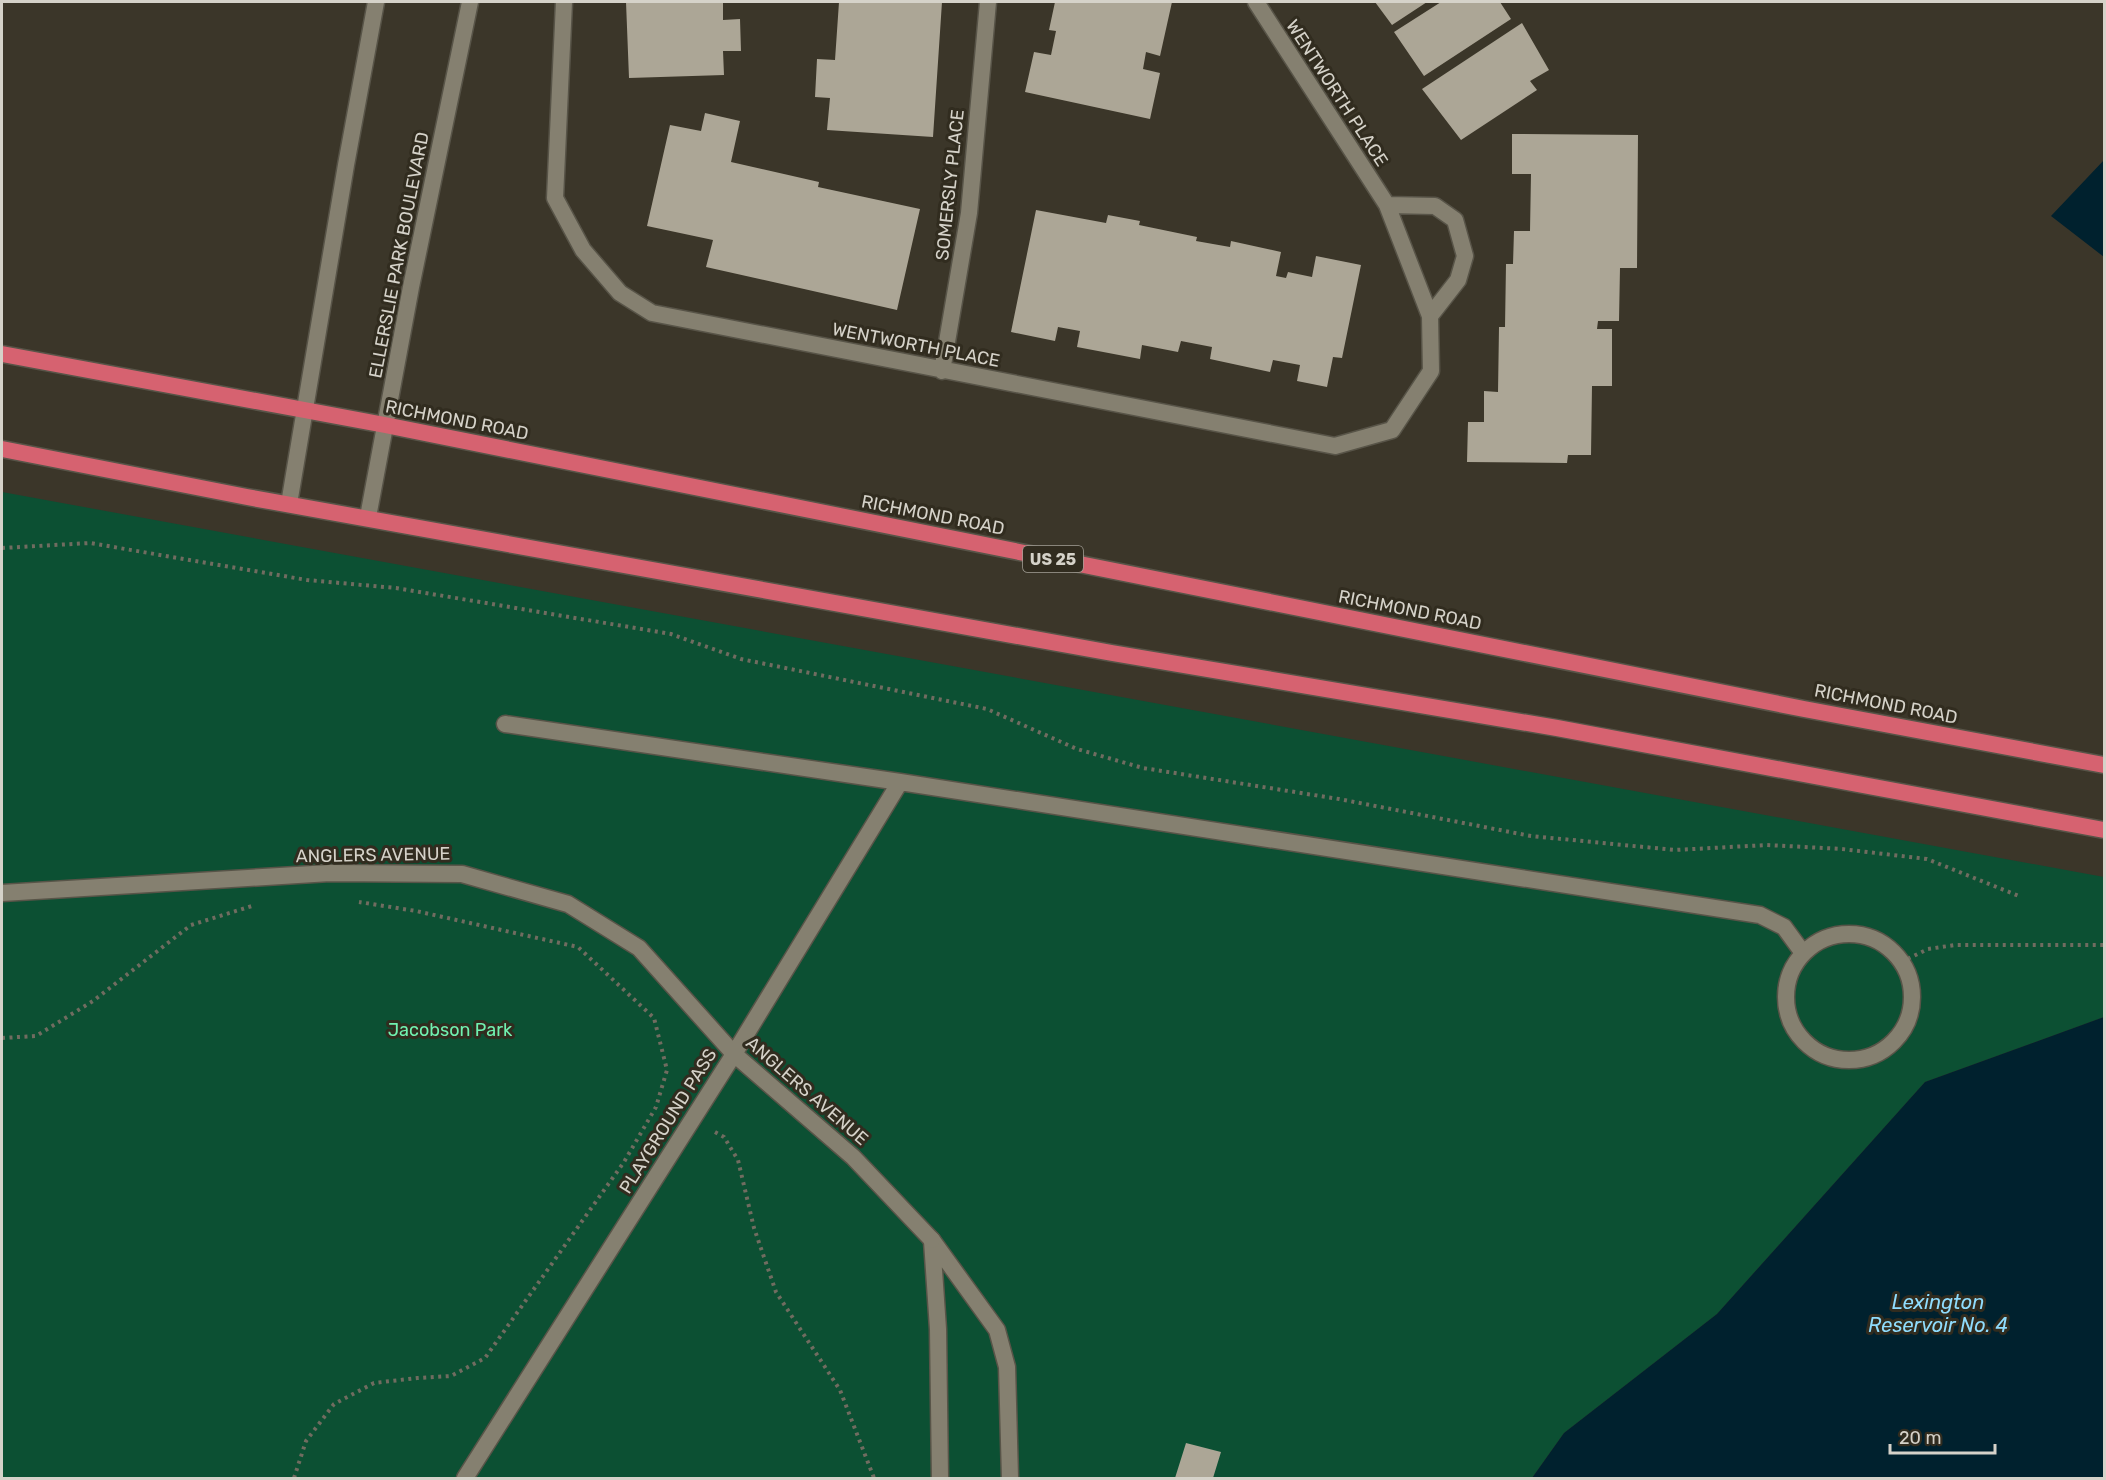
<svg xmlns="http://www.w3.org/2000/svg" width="2106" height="1480" font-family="Rubik,sans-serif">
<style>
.green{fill:#0c5033}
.water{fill:#00212e}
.building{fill:#aca696}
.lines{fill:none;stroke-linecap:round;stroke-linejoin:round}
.service-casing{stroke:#585448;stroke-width:19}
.minor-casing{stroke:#585448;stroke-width:19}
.trunk-casing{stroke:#585448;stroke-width:19}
.path{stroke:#706c60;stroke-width:4;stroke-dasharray:3 4.5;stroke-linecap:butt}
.service{stroke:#858070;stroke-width:16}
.minor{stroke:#858070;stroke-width:16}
.trunk{stroke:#d66270;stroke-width:16}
.labels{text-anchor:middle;stroke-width:6;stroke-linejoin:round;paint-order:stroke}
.shield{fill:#312c1f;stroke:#a4a096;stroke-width:1.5}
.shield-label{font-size:16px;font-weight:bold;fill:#d5d2c9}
.street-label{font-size:18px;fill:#d5d2c9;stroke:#312c1f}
.park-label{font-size:18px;fill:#70f1b0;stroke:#312c1f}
.water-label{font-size:20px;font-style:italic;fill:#8fdcfd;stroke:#312c1f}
</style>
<rect width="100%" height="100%" fill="#3b3629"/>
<!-- green -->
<path class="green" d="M2,492L2104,877V1017L1925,1082L1717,1314L1564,1433L1532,1478H2Z"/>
<!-- water -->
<path class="water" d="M2104,160V257L2051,216Z
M2104,1017V1478H1532L1564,1433L1717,1314L1925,1082Z"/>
<!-- building -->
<path class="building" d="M626,2H723V20L740,19L741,51H723L724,75L629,78Z
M839,2H942L933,137L827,130L830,98L815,97L817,59L835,60Z
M1055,2H1172L1160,56L1146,52L1143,69L1160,73L1150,119L1025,92L1034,52L1051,55L1056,31L1049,30Z
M1375,2H1427L1392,25Z
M1441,2H1500L1511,19L1424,76L1394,32Z
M1522,23L1549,70L1530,81L1537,90L1461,140L1422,89Z
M705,113L740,121L731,162L819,182L818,187L920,209L897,310L706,267L713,240L647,226L670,125L701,131Z
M1512,134L1638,135L1637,268H1620L1619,321H1598L1597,329H1612V386H1592L1591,455H1568L1567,463L1467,462L1468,422H1484V391L1498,392L1499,327H1505L1506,264H1513L1514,231H1530L1531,174H1512Z
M1036,210L1106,223L1108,215L1140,221L1139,225L1197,237L1196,241L1230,247L1231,241L1281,252L1276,276L1286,278L1288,272L1312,277L1316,256L1361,265L1342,358L1333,357L1327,387L1297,381L1300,365L1273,360L1270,372L1210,359L1212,347L1181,341L1178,352L1142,345L1140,359L1077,347L1080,331L1058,327L1055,341L1011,332Z
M1186,1443L1221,1452L1213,1478H1175Z"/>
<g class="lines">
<!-- service casing -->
<g class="service-casing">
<path id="service" d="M932,1240L997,1330L1007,1367L1010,1478
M932,1241L938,1329L940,1478"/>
</g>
<!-- minor casing -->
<g class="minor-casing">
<path id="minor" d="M564,2L555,198L583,250L620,293L652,313L1335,446L1392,430L1431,371L1430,316L1387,205L1256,2
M1387,205L1435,206L1455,220L1465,256L1458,280L1430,316
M942,371L969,213L988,2
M289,504L346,165L376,2
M368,517L411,287L470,2
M505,724L900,782L1760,915L1784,927L1803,953
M2,893L330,873L462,874L568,904L639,948L734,1054L853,1157L932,1240
M1786 997a63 63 0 1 1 126 0a63 63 0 1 1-126 0Z
M465,1478L734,1054L900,782"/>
</g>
<!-- trunk casing -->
<g class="trunk-casing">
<path id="trunk" d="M2,354L385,425L1804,709L2104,765
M2,449L247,497L1112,653L1557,728L2104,830"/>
</g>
<!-- path -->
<path class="path" d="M2,548L90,543L307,580L396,588L671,634L741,659L987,709L1077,749L1143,768L1339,799L1531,836L1675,850L1767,845L1842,849L1927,859L2019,896
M1901,962L1928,949L1955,945H2104
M2,1038L36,1036L93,1001L191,925L252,906
M715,1132L724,1137L738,1160L754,1228L776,1292L840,1390L874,1478
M294,1478L306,1441L334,1404L374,1383L417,1378L451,1376L485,1358L624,1162L656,1107L667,1070L654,1018L578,947L416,911L359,902"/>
<!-- service -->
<use href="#service" class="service"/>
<!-- minor -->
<use href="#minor" class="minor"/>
<!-- trunk -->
<use href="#trunk" class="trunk"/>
</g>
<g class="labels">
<!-- shield labels -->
<rect class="shield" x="1023" y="546" width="60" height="26" rx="4.5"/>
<g class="shield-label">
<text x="1053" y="565">US 25</text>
</g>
<!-- street labels -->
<g class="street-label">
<text transform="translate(1337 93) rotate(57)" y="6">WENTWORTH PLACE</text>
<text transform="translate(950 185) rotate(-84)" y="6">SOMERSLY PLACE</text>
<text transform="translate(399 255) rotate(-79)" y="6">ELLERSLIE PARK BOULEVARD</text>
<text transform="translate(916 345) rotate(11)" y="6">WENTWORTH PLACE</text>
<text transform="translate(457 420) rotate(11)" y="6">RICHMOND ROAD</text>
<text transform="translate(933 515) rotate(11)" y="6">RICHMOND ROAD</text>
<text transform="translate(1410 610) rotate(11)" y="6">RICHMOND ROAD</text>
<text transform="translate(1886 704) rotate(11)" y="6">RICHMOND ROAD</text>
<text transform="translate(373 855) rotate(-1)" y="6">ANGLERS AVENUE</text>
<text transform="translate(807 1091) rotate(41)" y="6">ANGLERS AVENUE</text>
<text transform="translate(668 1121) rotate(-58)" y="6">PLAYGROUND PASS</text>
</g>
<!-- park labels -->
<g class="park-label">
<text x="450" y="1036">Jacobson Park</text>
</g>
<!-- water labels -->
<g class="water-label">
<text x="1938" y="1309">Lexington<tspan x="1938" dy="23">Reservoir No. 4</tspan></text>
</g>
</g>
<!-- border -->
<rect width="2106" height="1480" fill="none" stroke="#d5d2c9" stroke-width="6"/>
<!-- scale -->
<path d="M1890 1444v9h105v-9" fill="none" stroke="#d5d2c9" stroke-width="3"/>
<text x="1899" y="1444" font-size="18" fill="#d5d2c9" stroke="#312c1f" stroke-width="4.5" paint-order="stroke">20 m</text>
</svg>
